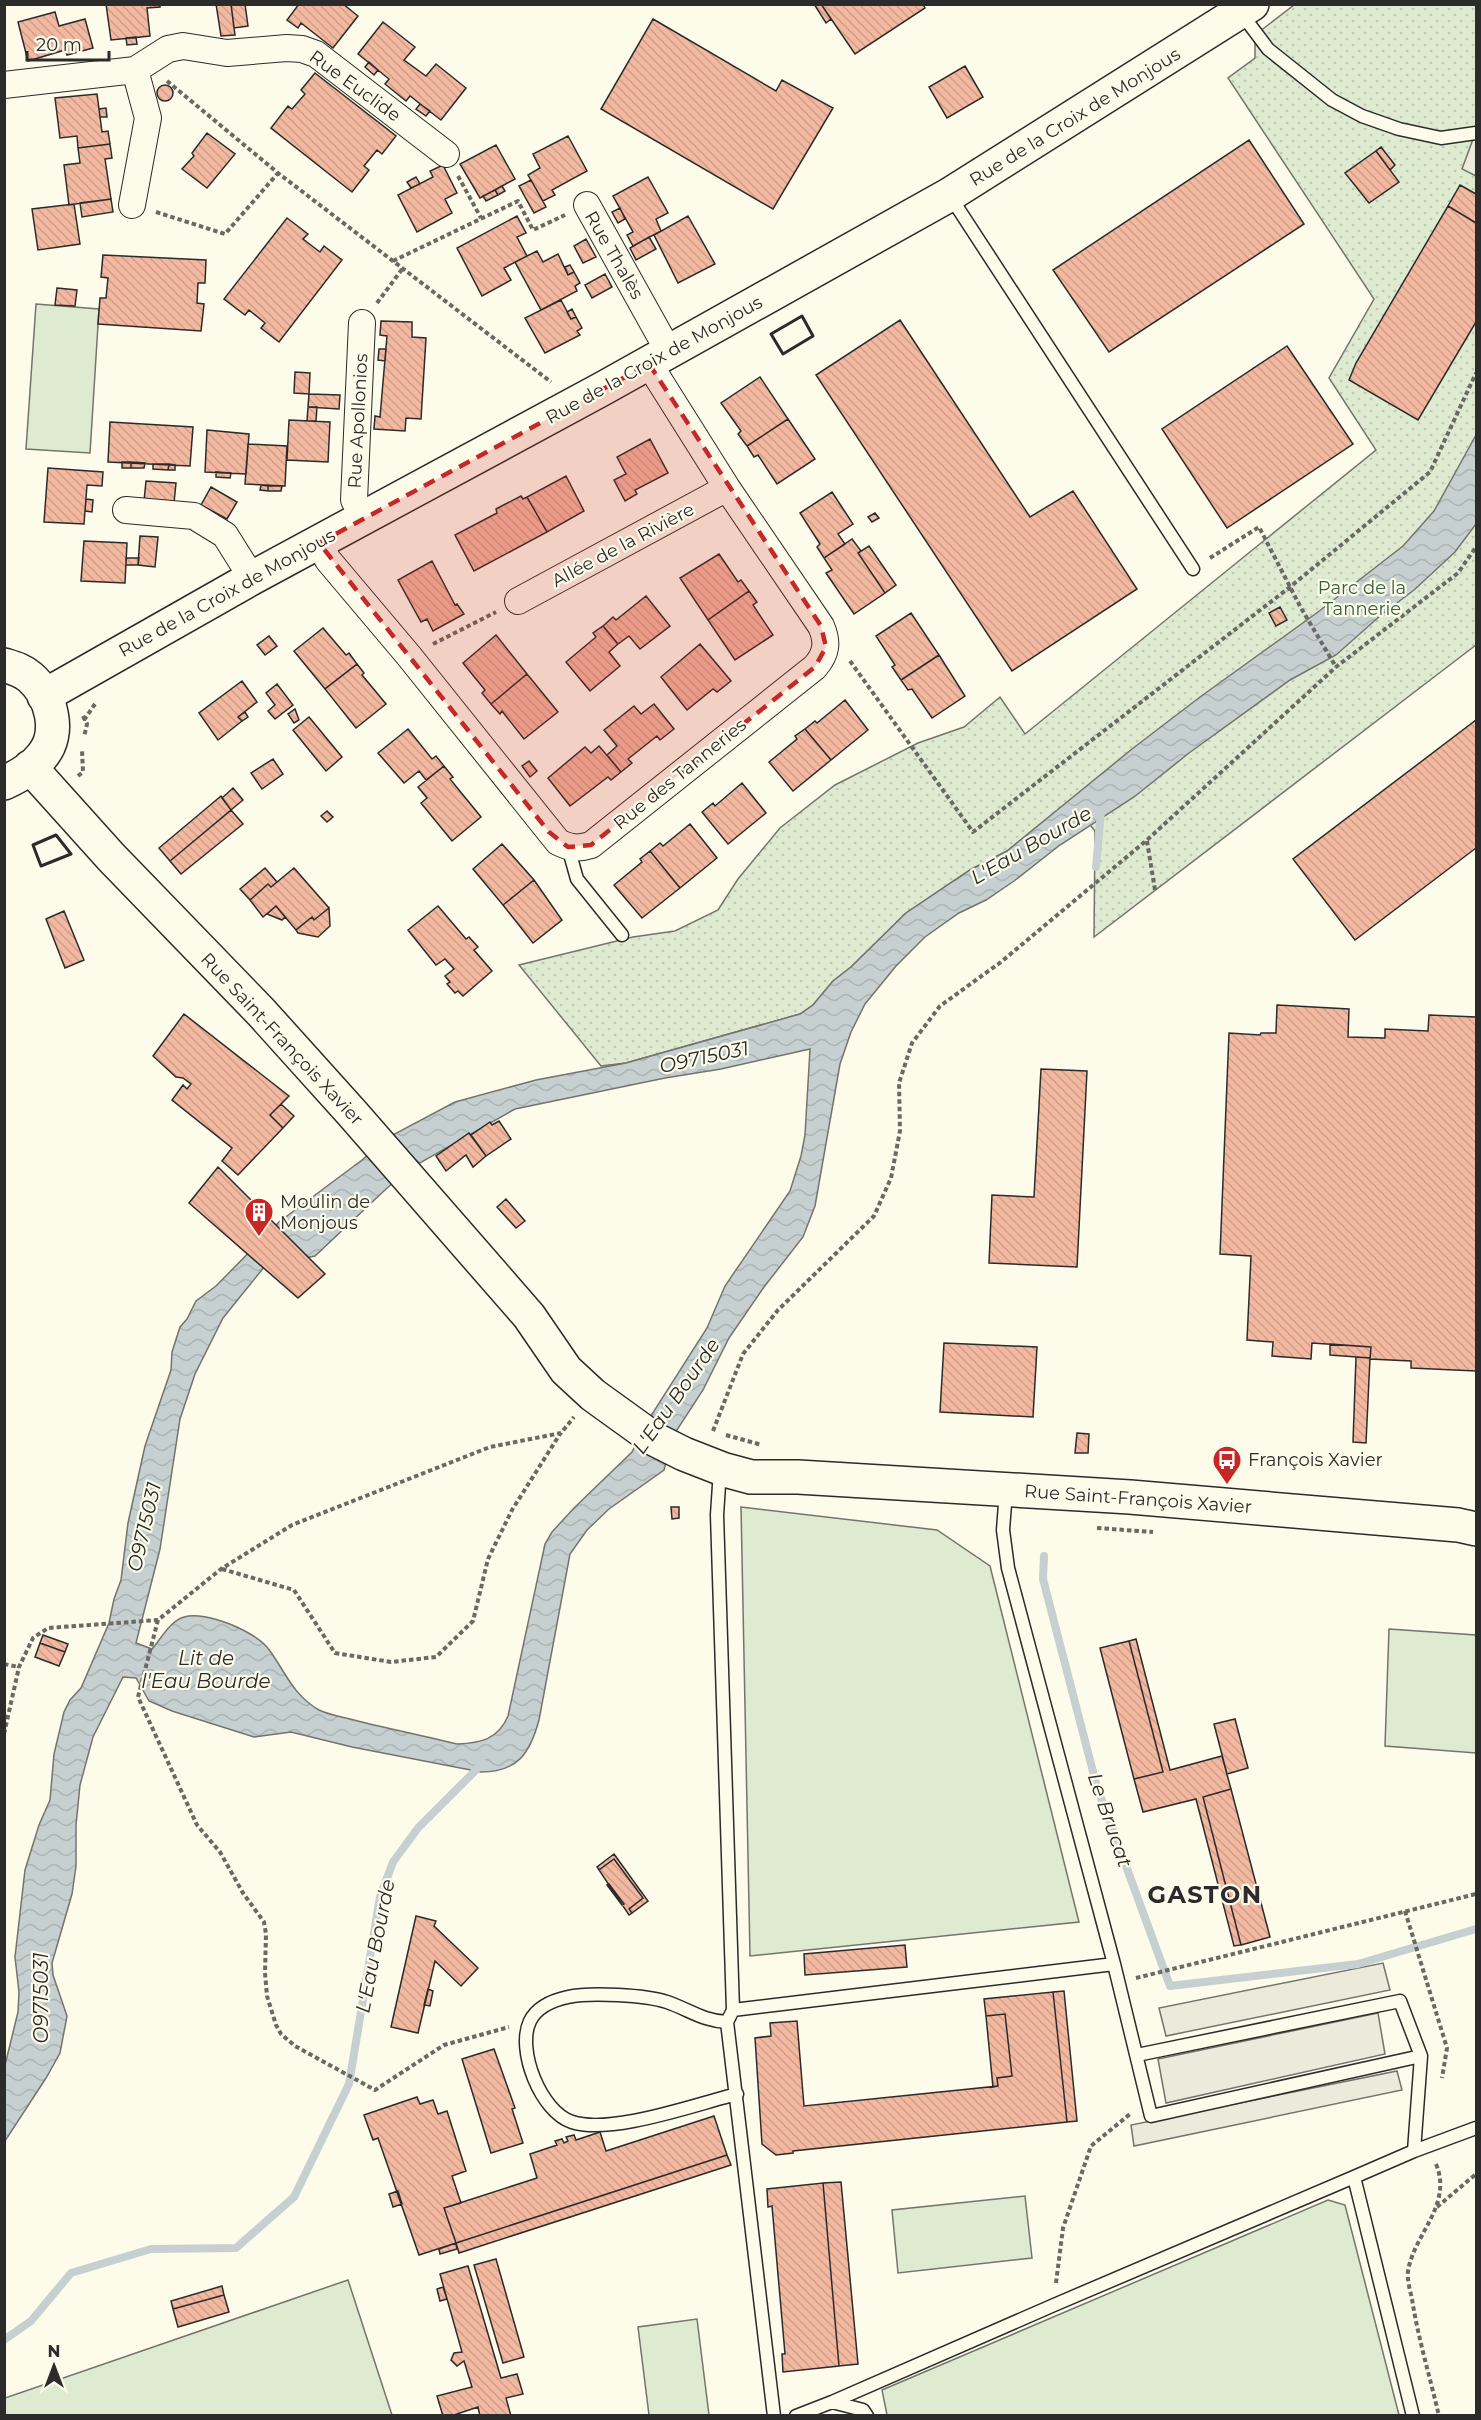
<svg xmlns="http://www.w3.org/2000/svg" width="1481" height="2420" font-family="Montserrat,sans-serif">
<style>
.grass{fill:#deebd1;stroke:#74746e;stroke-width:1.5}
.park{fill:url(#park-dots);stroke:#74746e;stroke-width:1.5}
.parking{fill:#eceadb;stroke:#74746e;stroke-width:1.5}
.water{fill:url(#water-waves);stroke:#74746e;stroke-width:1.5;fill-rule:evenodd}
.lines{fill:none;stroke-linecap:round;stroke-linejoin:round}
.stream{stroke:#c7d0d0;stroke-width:8}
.building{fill:url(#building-back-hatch);stroke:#2b2b2b;stroke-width:1.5}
.lane-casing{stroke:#2b2b2b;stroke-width:15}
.street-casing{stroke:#2b2b2b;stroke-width:28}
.secondary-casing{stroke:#2b2b2b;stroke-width:36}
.path{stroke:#6a6964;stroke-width:4;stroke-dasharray:4.5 3;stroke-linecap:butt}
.lane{stroke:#fdfbea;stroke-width:12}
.street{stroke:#fdfbea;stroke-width:26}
.secondary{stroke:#fdfbea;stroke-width:33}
.wall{stroke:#2b2b2b;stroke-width:3}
.marked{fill:#c62828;fill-opacity:0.2;stroke:#c62828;stroke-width:4.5;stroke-dasharray:12 8;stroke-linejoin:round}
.labels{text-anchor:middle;stroke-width:4.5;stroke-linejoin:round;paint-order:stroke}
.street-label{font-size:18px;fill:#2b2b2b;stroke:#fdfbea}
.park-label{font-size:18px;fill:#34623c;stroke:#fdfbea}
.poi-label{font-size:18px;fill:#2b2b2b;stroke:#fdfbea;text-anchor:start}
.water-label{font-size:20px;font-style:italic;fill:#2b2b2b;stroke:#fdfbea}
.district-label{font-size:24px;font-weight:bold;letter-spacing:1.5px;fill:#2b2b2b;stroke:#fdfbea}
</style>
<defs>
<pattern id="park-dots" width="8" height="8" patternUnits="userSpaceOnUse" patternTransform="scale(1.5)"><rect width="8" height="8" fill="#deebd1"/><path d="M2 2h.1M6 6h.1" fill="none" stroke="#bfcab4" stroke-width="1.8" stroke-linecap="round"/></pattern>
<pattern id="water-waves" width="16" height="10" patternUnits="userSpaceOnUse" patternTransform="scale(1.5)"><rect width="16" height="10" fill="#c7d0d0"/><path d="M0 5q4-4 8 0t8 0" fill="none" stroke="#abb3b3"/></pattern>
<pattern id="building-back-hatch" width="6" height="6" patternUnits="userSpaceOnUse" patternTransform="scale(1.5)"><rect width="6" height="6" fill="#f2b8a0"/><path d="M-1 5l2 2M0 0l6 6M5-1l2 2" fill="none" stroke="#d09e8a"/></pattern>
</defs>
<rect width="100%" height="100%" fill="#fdfbea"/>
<!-- grass -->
<path class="grass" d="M36,304L99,309L90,453L26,449Z
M741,1507L937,1530L990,1566L1079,1922L750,1956Z
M1389,1629L1476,1635V1753L1385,1746Z
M1025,2196L1032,2258L898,2273L892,2210Z
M1328,2200L1345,2205L1399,2415H887L882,2390Z
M348,2280L392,2415H5V2398Z
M697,2319L709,2415H649L638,2327Z"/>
<!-- park -->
<path class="park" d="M1294,5H1476V645L1094,937L1095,831L1070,800L1007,851L970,870L906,913L851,967L833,981L813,1005L800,1014L626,1063L601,1066L519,965L633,937L675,931L718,910L738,879L780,828L835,785L918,743L964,727L1000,697L1025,734L1376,450L1329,378L1374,299L1228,78L1255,58V35Z"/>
<!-- parking -->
<path class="parking" d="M1476,131V176L1462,169Z
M1383,1963L1390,1990L1166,2036L1159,2008Z
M1378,2013L1385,2054L1166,2103L1158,2059Z
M1397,2071L1402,2090L1134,2146L1131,2125Z"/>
<!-- water -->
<path class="water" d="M1476,435V524L1455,552L1414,590L1381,615L1336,655L1290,680L1189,753L1134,797L1060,845L1014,881L986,900L959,913L925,937L896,966L865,1004L851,1032L840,1064L815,1206L803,1237L764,1287L729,1338L703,1390L673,1436L664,1470L609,1509L587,1530L570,1554L539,1720C530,1753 518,1772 481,1772L352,1747L291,1732L254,1737L172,1711L149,1701L136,1678L123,1677L93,1737L80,1785L76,1825V1866L72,1894L52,1963L53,1975L67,2016L60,2053L46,2078L5,2141V2065L18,2012L19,1992L15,1957L25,1870L39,1825L50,1800L54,1754L64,1712L70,1700L81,1688L109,1623L114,1599L121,1580L128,1523L145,1446L171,1370L172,1352L180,1327L187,1319L196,1301L216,1286L279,1222L362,1160L387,1138L455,1102L536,1080L626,1063L800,1014L813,1005L833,981L851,967L906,913L970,870L1007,851L1132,749L1200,697L1318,612L1403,546L1434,511ZM810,1049L805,1135L801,1156L790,1191L725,1286L707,1328L647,1422L632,1452L574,1508L552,1532L545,1544L508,1716C498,1740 480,1743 457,1744C422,1735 388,1729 354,1720C343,1717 329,1715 319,1710C293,1695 286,1673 270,1651C258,1632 205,1610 184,1617C170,1621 161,1639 152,1649L136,1643L160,1549L180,1419L195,1374L223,1318L265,1266L315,1256L386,1189L409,1169L515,1109L665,1078L721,1069Z"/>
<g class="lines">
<!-- stream -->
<path class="stream" d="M1096,867L1101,811
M1044,1556L1043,1579L1097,1787L1170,1986L1358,1964L1476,1929
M4,2340L31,2321L71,2273L151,2249L236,2248L294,2197L349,2084L380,1897L393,1862L418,1828L483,1763"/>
</g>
<!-- building -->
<path class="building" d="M106,4H160V7L147,8L150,36L111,40Z
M216,4H231L235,35L221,36Z
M231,4H245L248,26L234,28Z
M299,4H343L358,16L333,48L301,23L298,28L287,20Z
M814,4H821L831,19L826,23Z
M821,4H923L925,8L855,54Z
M55,12L59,26L85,19L93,48L67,55L65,50L28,61L18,22Z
M653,19L776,91L782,80L833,108L773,209L601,109Z
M383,22L415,47L404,60L426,76L436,64L466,88L441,120L410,96L406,101L385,84L389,79L358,54Z
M136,37L137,44L127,45L126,38Z
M369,62L378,70L374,75L365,67Z
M965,66L983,97L947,118L929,87Z
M315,73L396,136L382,154L377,150L364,166L369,170L352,192L271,128L288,106L292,109L305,94L301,90Z
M157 93a8 8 0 1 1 16 0a8 8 0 1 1-16 0Z
M97,94L102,132L108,131L110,144L78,148L77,136L60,138L55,98Z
M420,104L430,111L426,116L416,109Z
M106,108L107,117H100L99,109Z
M207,133L235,154L207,188L182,169L194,156L192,153Z
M568,136L587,171L552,190L555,195L543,201L528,175L540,168L533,154Z
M1249,140L1304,224L1109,352L1053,270Z
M110,144L112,158L105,159L111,199L69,205L64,165L80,163L78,148Z
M496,145L515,179L480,198L460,164Z
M1381,147L1395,165L1390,170L1376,151Z
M1376,151L1399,182L1369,203L1345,173Z
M443,165L457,193L445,199L452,213L417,232L398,195L433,177L430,171Z
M416,177L420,184L411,188L407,182Z
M648,177L668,213L656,219L661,231L633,246L627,235L633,232L613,196Z
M531,180L546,207L534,213L519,186Z
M1460,185L1476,194V223L1448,206Z
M502,186L505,191L498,195L495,190Z
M495,190L498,195L486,201L483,196Z
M111,199L113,212L82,217L80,203Z
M74,204L80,244L38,250L32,209Z
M1448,206L1476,223V322L1418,420L1349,380L1356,363Z
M620,208L625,219L618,223L612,212Z
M517,216L526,233L517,237L527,256L504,268L511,280L482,296L457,248Z
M688,216L715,264L678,283L654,235Z
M287,218L308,234L303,239L320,252L324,246L342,260L279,342L261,328L265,323L249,310L245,315L224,299Z
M649,237L656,249L636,260L630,248Z
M586,239L596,257L583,263L574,246Z
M537,251L543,262L558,254L568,275L574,272L580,283L575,286L577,291L541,310L515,262Z
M103,255L206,260L205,283H198L197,303L204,304L201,331L98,324L100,298H106L108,278L101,277Z
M570,265L574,272L568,275L565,267Z
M605,274L612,287L592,298L585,285Z
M57,288L77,290L75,306L55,305Z
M561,300L571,319L576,317L582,328L577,331L580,335L545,353L525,318Z
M572,309L576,317L571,319L567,312Z
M900,320L1030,517L1073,491L1137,589L1012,671L816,375Z
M381,321L412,322V337L426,338L421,419L406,418L405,431L374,429L375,416L380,417L387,336L380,335Z
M1287,346L1353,444L1227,528L1162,429Z
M379,349H386L385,361L378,360Z
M295,372L310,373L309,394L294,393Z
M760,377L788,419L747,446L738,434L741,431L721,403Z
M309,394L340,395L339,409L308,407Z
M308,407H317L316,421H307Z
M788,419L815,459L777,484L758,455L754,457L747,446Z
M289,420L330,422L328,462L287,460Z
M110,422L193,427L190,466L108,462Z
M207,430L249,434L246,474L205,472Z
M650,439L668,473L635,490L637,494L625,501L614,480L626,474L617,457Z
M248,444L287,446L285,486L245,484Z
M122,462H131V468H122Z
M131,462L145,463L144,468H131Z
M153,464H169L168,470L153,469Z
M169,464L175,465V470H168Z
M48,468L103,472L102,486L87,485L84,524L44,522Z
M216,472L231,473L230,478L216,477Z
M566,476L584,511L547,532L527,497Z
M146,481L176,483L174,503L144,501Z
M261,485L268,486V491L260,490Z
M268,486H282L281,491H268Z
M211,487L237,502L227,519L201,505Z
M832,492L853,524L838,534L845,544L824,558L817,547L820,544L800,513Z
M521,496L523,499L527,497L547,532L474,571L455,535L497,513L496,509Z
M86,499L93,500L92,512L85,511Z
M875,513L879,518L872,522L868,517Z
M140,536L158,537L155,567L138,565Z
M852,539L861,551L858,553L885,593L854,614L826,573L832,570L824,558Z
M84,541L127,543L125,583L81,581Z
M869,546L896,585L885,593L858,553Z
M719,554L738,582L741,580L749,591L708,620L680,578Z
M126,558H139L138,565H126Z
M432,561L455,605L457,604L464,614L433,631L427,619L421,622L398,580Z
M749,591L757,602L753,605L773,635L735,660L708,620Z
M646,596L670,626L640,649L629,636L618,644L603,626L613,617L616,620Z
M1280,607L1287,620L1276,626L1269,613Z
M911,613L939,655L901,680L892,667L895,665L876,636Z
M603,626L618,644L609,652L620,666L590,691L566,662L596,637L593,633Z
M323,628L346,655L349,653L357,664L325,689L294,651Z
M496,635L527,674L491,704L482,693L485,690L463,663Z
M269,636L277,646L265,655L257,645Z
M700,644L731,681L717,692L713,689L687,710L661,677Z
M939,655L965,696L932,718L912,689L908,690L901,680Z
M357,664L364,673L362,675L386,704L356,728L325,689Z
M527,674L558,712L524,739L502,711L500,714L491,704Z
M242,681L257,702L238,717L242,721L218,740L199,713Z
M277,684L293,705L275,719L268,711L275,705L266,693Z
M845,700L868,730L831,760L805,729L815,721L817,723Z
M654,704L674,729L660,740L657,736L628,759L632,763L621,772L607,755L617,746L604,730L634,706L641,714Z
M295,709L299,720L294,723L288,714Z
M245,712L248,717L242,721L238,717Z
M309,717L342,757L326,771L293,730Z
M1476,720V848L1355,940L1293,859Z
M408,729L432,759L436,756L444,766L426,780L419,771L404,783L378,753Z
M805,729L831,760L793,791L769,762L797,739L795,736Z
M599,746L621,772L611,780L608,777L570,806L548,778L585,747L591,753Z
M273,759L283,774L262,789L251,773Z
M529,761L537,771L530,777L522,766Z
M444,766L453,777L450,779L481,817L452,841L421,803L427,798L418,787Z
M742,783L766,813L728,844L702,812L713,803L715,806Z
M233,788L243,800L231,810L222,798Z
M221,796L231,810L170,861L159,848Z
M231,810L243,824L181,874L170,861Z
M327,811L333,817L327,822L321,816Z
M690,824L717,858L680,888L650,851L660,843L663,846Z
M502,844L534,880L503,905L473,869Z
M650,851L680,888L642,918L614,885L642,862L640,859Z
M265,868L277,882L271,887L268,884L250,900L240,889Z
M294,868L329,908L314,920L312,917L296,930L276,906L263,917L250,900L268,884L271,887Z
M534,880L562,920L533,943L503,905Z
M276,906L285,917L282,920L267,914Z
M438,906L466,939L469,937L478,947L474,950L492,971L463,996L458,991L455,993L447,984L450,982L445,976L454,969L445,959L436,965L408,930Z
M329,908L330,926L318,937L298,933L296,930L312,917L314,920Z
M64,911L84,960L65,968L46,919Z
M1277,1005L1349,1009L1348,1037L1385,1038V1029L1428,1031L1429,1015L1476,1017V1371L1411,1368V1361L1370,1359L1371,1347L1312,1343L1311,1359L1272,1356L1273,1342L1247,1340L1251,1256L1220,1254L1229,1033L1260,1035L1261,1033H1276Z
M184,1014L289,1096L270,1115L283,1128L238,1175L222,1161L232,1148L172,1100L183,1085L187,1089L191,1084L183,1078L176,1077L153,1056Z
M1041,1069L1087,1071L1077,1267L989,1263L992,1195L1034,1197Z
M281,1104L294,1116L283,1128L270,1115Z
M499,1121L511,1139L486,1156L471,1135L490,1122L492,1125Z
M469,1133L486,1156L473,1167L466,1155L446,1171L436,1156Z
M218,1167L325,1274L298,1298L189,1203Z
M506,1199L525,1221L516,1228L497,1207Z
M944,1343L1037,1347L1033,1417L940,1412Z
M1330,1344L1371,1347L1370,1358L1330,1355Z
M1356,1357L1370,1358L1366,1443L1353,1442Z
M1077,1433L1089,1434L1088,1453H1075Z
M671,1507H679V1518L672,1519Z
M43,1635L68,1644L65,1652L40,1643Z
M1136,1639L1170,1770L1222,1756L1231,1789L1203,1797L1241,1945L1234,1946L1196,1799L1143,1812L1134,1779L1163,1772L1129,1641Z
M1129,1641L1163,1772L1134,1779L1100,1648Z
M40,1643L65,1652L59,1666L35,1657Z
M1235,1719L1248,1768L1227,1774L1214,1724Z
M1231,1789L1270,1937L1241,1945L1203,1797Z
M614,1854L648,1901L632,1913L629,1909L643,1898L614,1859L599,1870L597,1867Z
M614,1859L643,1898L629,1909L632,1913L629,1915L599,1870Z
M609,1884L624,1904L622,1905L607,1885Z
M416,1916L436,1921L434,1926L478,1968L461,1986L435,1961L418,2033L391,2027Z
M905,1945L907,1967L805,1975L804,1954Z
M428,1989L433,1991L430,2006L424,2005Z
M1064,1991L1077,2121L1067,2122L1053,1992Z
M1053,1992L1067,2122L793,2151V2153L776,2155L762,2144L755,2038L771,2036L770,2023L797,2021L804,2106L998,2086L997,2078L1012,2076L1005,2014L986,2016L984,1999Z
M1005,2014L1012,2076L997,2078L998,2086L993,2087L986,2016Z
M494,2049L515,2108L512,2109L523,2143L491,2153L462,2059Z
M417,2097L420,2104L433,2100L438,2114L447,2111L466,2171L452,2176L461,2203L444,2208L456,2243L419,2255L378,2138L373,2140L364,2115Z
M714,2116L727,2155L456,2243L444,2208L537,2178L530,2154L557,2145L555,2141L562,2139L564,2143L568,2141L566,2137L574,2135L576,2140L600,2132L606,2151Z
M727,2155L731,2165L459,2253L456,2243Z
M841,2182L858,2364L839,2366L823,2183Z
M823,2183L839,2366L783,2372L782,2354H785L772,2206L768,2207L767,2189Z
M398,2191L402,2204L393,2207L389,2194Z
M456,2243L457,2249L440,2254L439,2249Z
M496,2259L524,2357L503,2363L474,2265Z
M468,2266L501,2378L517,2374L523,2394L506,2398L511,2416H480L478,2407L451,2416H443L437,2396L472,2387L464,2361L457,2366L451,2360L454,2353L462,2352L440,2274Z
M222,2286L224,2295L173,2309L171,2301Z
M443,2287L447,2299L440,2301L437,2289Z
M224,2295L229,2312L178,2327L173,2309Z"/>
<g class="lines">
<!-- lane casing -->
<g class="lane-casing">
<path id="lane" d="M1241,13L1268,49L1332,100L1362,116L1399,129L1441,138L1476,133
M950,196L1193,569
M568,847L577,879L622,935
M724,1472L719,1485L717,1515L733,2010
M1006,1491L1003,1530L1008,1568L1114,1964L1151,2116L1421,2056L1414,2151L1354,2177L1413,2416
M727,2022C703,2021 690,2010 667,2002C646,1995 590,1992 568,1997C554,2000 537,2007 530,2021C516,2050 541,2112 572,2122C611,2135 696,2104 737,2094
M1137,2055L1400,2001L1421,2056
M1414,2151L1476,2128
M832,2402L863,2410L867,2416
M774,2416L727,2022L733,2010L1114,1964
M796,2416L832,2402L1054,2305L1354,2177"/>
</g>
<!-- street casing -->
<g class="street-casing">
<path id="street" d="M4,85L135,70L168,49L183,46L227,53L287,48L302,49L316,54L446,154
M132,205L148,118L135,70
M587,205L669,352
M362,323L354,500L363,517
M126,510L194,516L225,535L252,578
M319,543L328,560L409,656L558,842C570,848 578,849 591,845L815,667C827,653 828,642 821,626L727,488L649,364
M518,601L727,488"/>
</g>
<!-- secondary casing -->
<g class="secondary-casing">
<path id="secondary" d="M4,665C14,668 22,670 30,677C51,695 62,733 42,756C33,768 17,777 4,783
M44,696L252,578L602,389L949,195L1252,4
M30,767L111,857L261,1012L352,1113L529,1316L566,1370L593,1395L654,1439L684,1454L725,1470L751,1477H798L1130,1497L1458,1525L1476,1529"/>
</g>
<!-- path -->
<path class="path" d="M167,81L278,173L551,382
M458,176L481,218
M156,212L225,234L278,173
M393,261L518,201L533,230L565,215
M377,303L403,268
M1210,558L1259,527L1301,608L1336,667
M433,644L496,612
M850,661L973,832L1290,587L1430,472L1476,373
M83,716L87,724L84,737
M84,720L95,704
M78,776L83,772L82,750
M1147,841L1155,890
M713,1431L743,1354L778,1310L874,1216L891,1178L900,1131L899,1083L912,1043L940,1006L1001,962L1147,840L1336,667L1458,573L1476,547
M726,1435L762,1445
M1097,1528L1153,1532
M222,1569L294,1590L335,1653L391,1662L436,1657L473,1621L488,1559L512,1510L560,1434
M158,1620L138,1697L197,1825L220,1852L243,1893L264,1922L266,1934L265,1973L267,1996L276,2025L281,2034L295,2046L375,2090L444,2045L509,2027
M4,1664L19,1667
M4,1734L19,1667L33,1638L48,1628L158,1620L221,1569L292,1525L490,1447L561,1433L574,1417
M1405,1911L1447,2048L1442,2078
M1136,1978L1476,1894
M1436,2164C1453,2205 1414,2234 1408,2271C1407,2280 1410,2290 1412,2299C1418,2338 1430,2377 1439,2416
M1437,2207L1476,2174
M1056,2283L1063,2228L1091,2146L1130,2114"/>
<!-- lane -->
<use href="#lane" class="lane"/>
<!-- street -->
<use href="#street" class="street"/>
<!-- secondary -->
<use href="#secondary" class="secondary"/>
<!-- wall -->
<path class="wall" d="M802,316L813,336L783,354L771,334Z
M56,835L71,854L41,866L33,845Z"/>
</g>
<!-- marked area -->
<path class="marked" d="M649,364L821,626L826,647L815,667L591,845L568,847L549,832L319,543Z"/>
<!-- icons -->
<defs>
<g id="building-pin" transform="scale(1.5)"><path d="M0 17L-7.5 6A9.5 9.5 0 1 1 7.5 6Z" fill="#c62828" stroke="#fdfbea"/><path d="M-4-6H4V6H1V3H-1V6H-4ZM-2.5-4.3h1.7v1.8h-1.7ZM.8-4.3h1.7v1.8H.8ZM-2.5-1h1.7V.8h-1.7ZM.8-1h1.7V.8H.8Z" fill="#fff"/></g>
<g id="bus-pin" transform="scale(1.5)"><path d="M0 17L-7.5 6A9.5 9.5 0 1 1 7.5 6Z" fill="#c62828" stroke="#fdfbea"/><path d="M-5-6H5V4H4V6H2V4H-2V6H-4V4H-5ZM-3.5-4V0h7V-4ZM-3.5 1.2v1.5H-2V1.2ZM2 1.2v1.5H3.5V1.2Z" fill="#fff"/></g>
</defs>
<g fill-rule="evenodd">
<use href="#building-pin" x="259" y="1212"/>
<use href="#bus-pin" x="1227" y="1460"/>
</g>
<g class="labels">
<!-- street labels -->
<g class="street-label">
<text transform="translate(355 86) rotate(36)" y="6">Rue Euclide</text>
<text transform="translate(1075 117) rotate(-32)" y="6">Rue de la Croix de Monjous</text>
<text transform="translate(614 255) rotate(60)" y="6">Rue Thalès</text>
<text transform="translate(654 360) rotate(-29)" y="6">Rue de la Croix de Monjous</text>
<text transform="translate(358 421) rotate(-87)" y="6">Rue Apollonios</text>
<text transform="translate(623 545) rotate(-28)" y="6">Allée de la Rivière</text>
<text transform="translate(227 593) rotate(-29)" y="6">Rue de la Croix de Monjous</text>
<text transform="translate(680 774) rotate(-39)" y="6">Rue des Tanneries</text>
<text transform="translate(282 1039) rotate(47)" y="6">Rue Saint-François Xavier</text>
<text transform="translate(1138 1499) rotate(4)" y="6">Rue Saint-François Xavier</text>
</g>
<!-- park labels -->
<g class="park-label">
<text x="1362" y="594">Parc de la<tspan x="1362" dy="21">Tannerie</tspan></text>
</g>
<!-- poi labels -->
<g class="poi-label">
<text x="280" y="1208">Moulin de<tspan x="280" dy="21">Monjous</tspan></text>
<text x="1248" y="1466">François Xavier</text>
</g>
<!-- water labels -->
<g class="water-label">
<text transform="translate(1031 845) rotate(-30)" y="7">L'Eau Bourde</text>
<text transform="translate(704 1057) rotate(-12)" y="7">O9715031</text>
<text transform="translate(676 1396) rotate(-55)" y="7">L'Eau Bourde</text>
<text transform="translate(144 1527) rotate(-77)" y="7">O9715031</text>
<text x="206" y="1665">Lit de<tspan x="206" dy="23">l'Eau Bourde</tspan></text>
<text transform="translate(1110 1820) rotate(71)" y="7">Le Brucat</text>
<text transform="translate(375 1946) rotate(-79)" y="7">L'Eau Bourde</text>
<text transform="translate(41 1998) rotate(-90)" y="7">O9715031</text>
</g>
<!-- district labels -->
<g class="district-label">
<text x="1205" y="1903">GASTON</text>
</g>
</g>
<!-- border -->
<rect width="1481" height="2420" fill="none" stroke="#2b2b2b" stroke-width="12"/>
<!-- north arrow -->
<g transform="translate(54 2366)" stroke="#fdfbea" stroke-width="4.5" paint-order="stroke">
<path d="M0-4.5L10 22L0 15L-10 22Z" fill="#2b2b2b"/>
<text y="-9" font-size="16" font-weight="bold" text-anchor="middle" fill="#2b2b2b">N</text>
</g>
<!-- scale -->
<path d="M27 51v9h82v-9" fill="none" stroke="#2b2b2b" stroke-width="3"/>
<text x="36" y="51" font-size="18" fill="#2b2b2b" stroke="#fdfbea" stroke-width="4.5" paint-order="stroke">20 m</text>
</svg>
